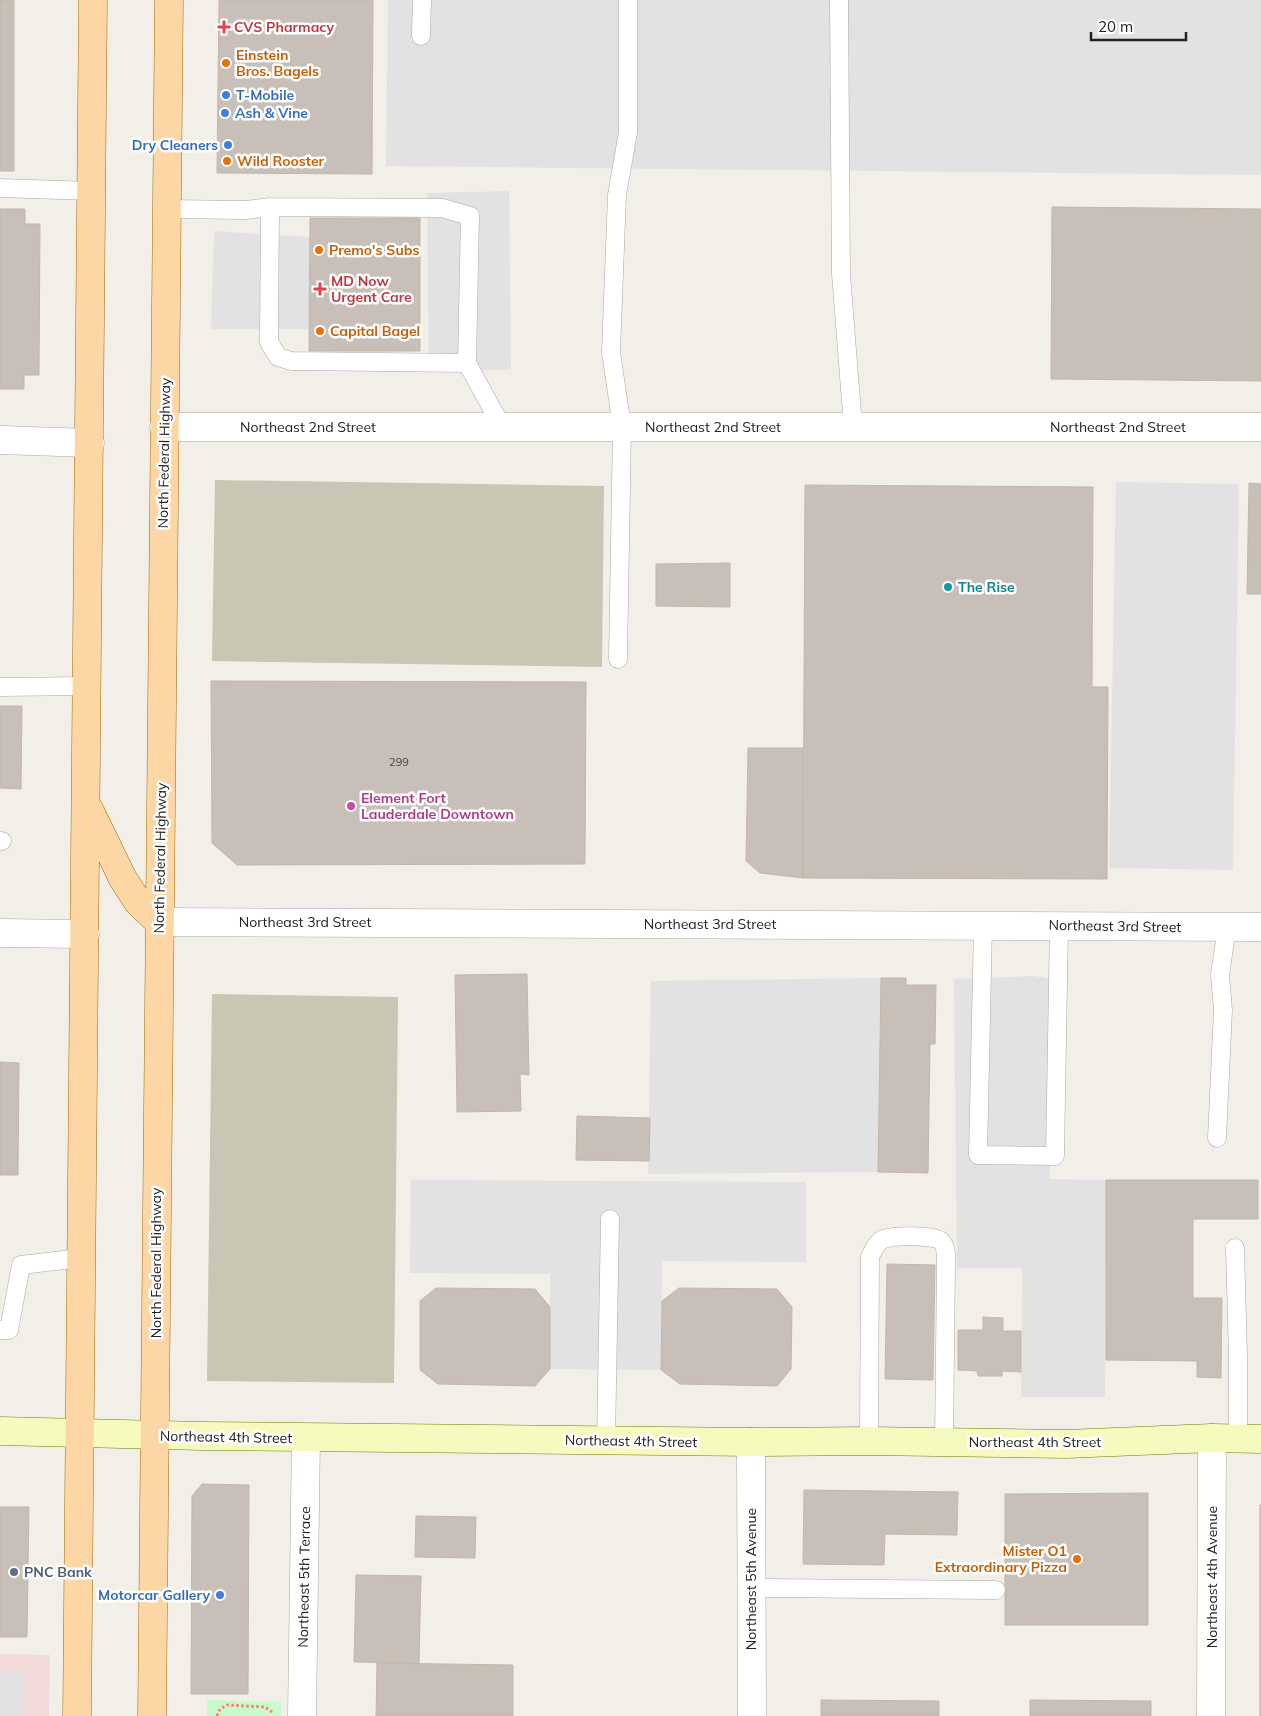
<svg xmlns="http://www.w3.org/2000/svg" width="1261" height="1716" font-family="Mulish,sans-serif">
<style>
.commercial{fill:#f2dad9}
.construction{fill:#c7c7b4}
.park{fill:#c8facc}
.parking{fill:#e2e2e2}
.building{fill:#c7bfb8;stroke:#c4b6ab}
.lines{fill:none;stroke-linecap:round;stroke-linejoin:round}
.lane-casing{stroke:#a9a9a9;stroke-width:19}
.street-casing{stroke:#a9a9a9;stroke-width:29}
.secondary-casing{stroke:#707d05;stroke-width:29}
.primary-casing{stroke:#a06b00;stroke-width:29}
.path{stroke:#fa8072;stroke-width:3;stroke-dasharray:2.5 2.5;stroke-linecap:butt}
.lane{stroke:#fff;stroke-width:18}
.street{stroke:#fff;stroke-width:28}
.secondary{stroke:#f7fabf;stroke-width:28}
.primary{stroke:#fcd6a4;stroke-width:28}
.health-dot{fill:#e0444e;stroke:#fff;stroke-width:2}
.food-dot{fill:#e8710a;stroke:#fff;stroke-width:2}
.shop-dot{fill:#3f7fe0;stroke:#fff;stroke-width:2}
.culture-dot{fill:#0f9aa8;stroke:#fff;stroke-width:2}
.hotel-dot{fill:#d1479c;stroke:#fff;stroke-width:2}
.service-dot{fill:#5c6f8a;stroke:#fff;stroke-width:2}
.labels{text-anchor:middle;stroke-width:5;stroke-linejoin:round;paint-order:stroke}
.number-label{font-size:11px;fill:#4b4948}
.health-label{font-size:14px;font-weight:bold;fill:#be3a42;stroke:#fff;text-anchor:start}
.food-label{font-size:14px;font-weight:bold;fill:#c56008;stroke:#fff;text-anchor:start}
.shop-label{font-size:14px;font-weight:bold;fill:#366cbe;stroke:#fff;text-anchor:start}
.street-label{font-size:14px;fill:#222;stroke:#fff}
.culture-label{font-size:14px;font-weight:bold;fill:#0d838f;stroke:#fff;text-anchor:start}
.hotel-label{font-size:14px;font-weight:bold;fill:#b23c85;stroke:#fff;text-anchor:start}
.service-label{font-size:14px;font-weight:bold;fill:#4e5e75;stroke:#fff;text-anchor:start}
</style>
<rect width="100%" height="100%" fill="#f2efe9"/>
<!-- commercial -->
<path class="commercial" d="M0,1654L50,1655L49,1716H0Z"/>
<!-- construction -->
<path class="construction" d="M215,480L604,486L602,667L212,661Z
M212,994L398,997L394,1383L207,1381Z"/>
<!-- park -->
<path class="park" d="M207,1700L281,1702V1716H207Z"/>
<!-- parking -->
<path class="parking" d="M388,0H1261V175L386,166Z
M509,191L511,370L429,371L427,193Z
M214,231L310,237V329H211Z
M1116,482L1239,484L1233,870L1109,868Z
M1034,976L1056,980L1050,1179L1106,1180L1105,1397H1021L1022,1268H957L954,979Z
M881,978L878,1172L648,1174L651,981Z
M411,1180L806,1182V1262L662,1261L661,1370L550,1369V1274L410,1273Z
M0,1671L25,1672L24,1716H0Z"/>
<!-- building -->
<path class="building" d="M0,0H14V171H0Z
M219,0H373L372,174L217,173Z
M1052,207L1261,209V381L1051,379Z
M0,209H25V224H40L39,375H24V389H0Z
M310,218H420V351H309Z
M1249,483L1261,484V594H1247Z
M805,485L1093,487L1092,687H1108L1107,879L803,878Z
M730,563V607L656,606V564Z
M211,681L586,682L585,864L237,865L212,843Z
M0,706H22L21,789L0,788Z
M748,748H803V878L760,873L746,861Z
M527,974L529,1075L520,1074L521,1111L457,1112L455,975Z
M881,978H906V985H936L935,1044H930L928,1173L878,1172Z
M0,1062L19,1063L18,1175H0Z
M577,1116L650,1118L649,1161L576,1160Z
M1106,1180H1258V1219H1193V1298H1222L1221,1378L1197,1377V1361L1106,1360Z
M887,1264L935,1265L933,1380L885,1379Z
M436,1288L535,1289L550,1307V1369L535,1386L438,1384L420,1370V1301Z
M679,1288L777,1289L792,1307L791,1369L777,1386L680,1384L661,1370L662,1301Z
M983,1317L1003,1318V1331H1021V1372L1002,1371V1376H978L977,1371L958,1370V1330H983Z
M202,1484L249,1485L248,1694H191L192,1496Z
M804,1490L958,1492L957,1535L885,1534L884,1565L803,1564Z
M1148,1493V1625H1005V1494Z
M1260,1505H1261V1716H1260Z
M0,1507H29L27,1637H0Z
M416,1516L476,1517L475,1558L415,1557Z
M356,1575L421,1576L419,1663L354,1662Z
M377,1663L513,1665V1716H376Z
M821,1700L939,1701V1716H821Z
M1030,1700L1151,1701V1716H1030Z"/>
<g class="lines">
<!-- lane casing -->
<g class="lane-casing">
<path id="lane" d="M839,0L841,274L853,427
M421,36L422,0
M0,188L91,191
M270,207L442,208L470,216L467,363L502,427
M167,209L246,210L270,207L269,342L278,357L291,361L467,363
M618,659L622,427L611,352L617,195L628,132V0
M0,687L87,686
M0,841H2
M983,926L978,1155L1055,1156L1059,925
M1217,1138L1223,1010L1220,975L1227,927
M1235,1248L1238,1357V1438
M0,1330H9L21,1265L81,1258
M606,1441L610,1219
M869,1441L870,1257C873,1251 877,1241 884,1239C893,1235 934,1235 941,1241C947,1247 946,1256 946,1263L944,1442
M751,1588L996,1590"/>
</g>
<!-- street casing -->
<g class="street-casing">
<path id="street" d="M164,427H1261
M0,440L90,443
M159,922L1261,927
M0,933L85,934
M751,1442L752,1716
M302,1716L306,1438
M1211,1716L1212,1438"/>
</g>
<!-- secondary casing -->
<g class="secondary-casing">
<path id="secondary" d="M0,1431L202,1436L751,1442L869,1441L1066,1444L1212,1438L1261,1439"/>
</g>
<!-- primary casing -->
<g class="primary-casing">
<path id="primary" d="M89,809L123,879L138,902L159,922
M77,1716L93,0
M152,1716L169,0"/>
</g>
<!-- path -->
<path class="path" d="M217,1716L220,1709L227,1705L265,1707L272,1712"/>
<!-- lane -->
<use href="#lane" class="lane"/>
<!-- street -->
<use href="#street" class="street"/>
<!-- secondary -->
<use href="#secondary" class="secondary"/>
<!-- primary -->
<use href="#primary" class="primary"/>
</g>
<!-- markers -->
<g class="health-dot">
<path d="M221.5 19.5h5v5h5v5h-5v5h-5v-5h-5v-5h5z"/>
<path d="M317.5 281.5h5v5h5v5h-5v5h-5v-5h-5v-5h5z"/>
</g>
<g class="food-dot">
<circle cx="226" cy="63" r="5"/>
<circle cx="227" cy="161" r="5"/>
<circle cx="319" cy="250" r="5"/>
<circle cx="320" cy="331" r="5"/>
<circle cx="1077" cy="1559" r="5"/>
</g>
<g class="shop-dot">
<circle cx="226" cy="95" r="5"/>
<circle cx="225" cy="113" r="5"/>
<circle cx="228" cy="145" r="5"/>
<circle cx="220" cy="1595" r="5"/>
</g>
<circle class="culture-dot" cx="948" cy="587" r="5"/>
<circle class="hotel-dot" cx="351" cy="806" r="5"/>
<circle class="service-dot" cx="14" cy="1572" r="5"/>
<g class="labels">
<!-- number labels -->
<g class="number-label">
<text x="399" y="766">299</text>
</g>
<!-- health labels -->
<g class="health-label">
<text x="234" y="32">CVS Pharmacy</text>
<text x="331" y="286">MD Now<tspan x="331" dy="16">Urgent Care</tspan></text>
</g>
<!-- food labels -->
<g class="food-label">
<text x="236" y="60">Einstein<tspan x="236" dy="16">Bros. Bagels</tspan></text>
<text x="237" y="166">Wild Rooster</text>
<text x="329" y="255">Premo's Subs</text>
<text x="330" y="336">Capital Bagel</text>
<text x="1067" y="1556" text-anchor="end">Mister O1<tspan x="1067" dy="16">Extraordinary Pizza</tspan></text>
</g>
<!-- shop labels -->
<g class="shop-label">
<text x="236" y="100">T-Mobile</text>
<text x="235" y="118">Ash &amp; Vine</text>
<text x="218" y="150" text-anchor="end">Dry Cleaners</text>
<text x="210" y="1600" text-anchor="end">Motorcar Gallery</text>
</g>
<!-- street labels -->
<g class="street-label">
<text x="308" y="432">Northeast 2nd Street</text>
<text x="713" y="432">Northeast 2nd Street</text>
<text x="1118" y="432">Northeast 2nd Street</text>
<text transform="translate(164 453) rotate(-89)" y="5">North Federal Highway</text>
<text transform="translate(160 858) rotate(-89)" y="5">North Federal Highway</text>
<text x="305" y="927">Northeast 3rd Street</text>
<text x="710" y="929">Northeast 3rd Street</text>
<text transform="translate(1115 926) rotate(1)" y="5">Northeast 3rd Street</text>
<text transform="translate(156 1263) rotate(-90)" y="5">North Federal Highway</text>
<text transform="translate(226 1437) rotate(1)" y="5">Northeast 4th Street</text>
<text transform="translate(631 1441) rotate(1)" y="5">Northeast 4th Street</text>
<text x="1035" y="1447">Northeast 4th Street</text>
<text transform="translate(304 1577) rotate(-89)" y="5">Northeast 5th Terrace</text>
<text transform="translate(1212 1577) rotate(-90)" y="5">Northeast 4th Avenue</text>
<text transform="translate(751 1579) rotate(-90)" y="5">Northeast 5th Avenue</text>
</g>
<!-- culture labels -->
<g class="culture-label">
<text x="958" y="592">The Rise</text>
</g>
<!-- hotel labels -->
<g class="hotel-label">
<text x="361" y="803">Element Fort<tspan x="361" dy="16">Lauderdale Downtown</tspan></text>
</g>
<!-- service labels -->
<g class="service-label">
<text x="24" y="1577">PNC Bank</text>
</g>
</g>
<!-- scale -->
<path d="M1091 32v8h95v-8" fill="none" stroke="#222222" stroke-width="2.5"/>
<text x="1098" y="32" font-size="15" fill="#222222" stroke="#ffffff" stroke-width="4" paint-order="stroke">20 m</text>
</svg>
